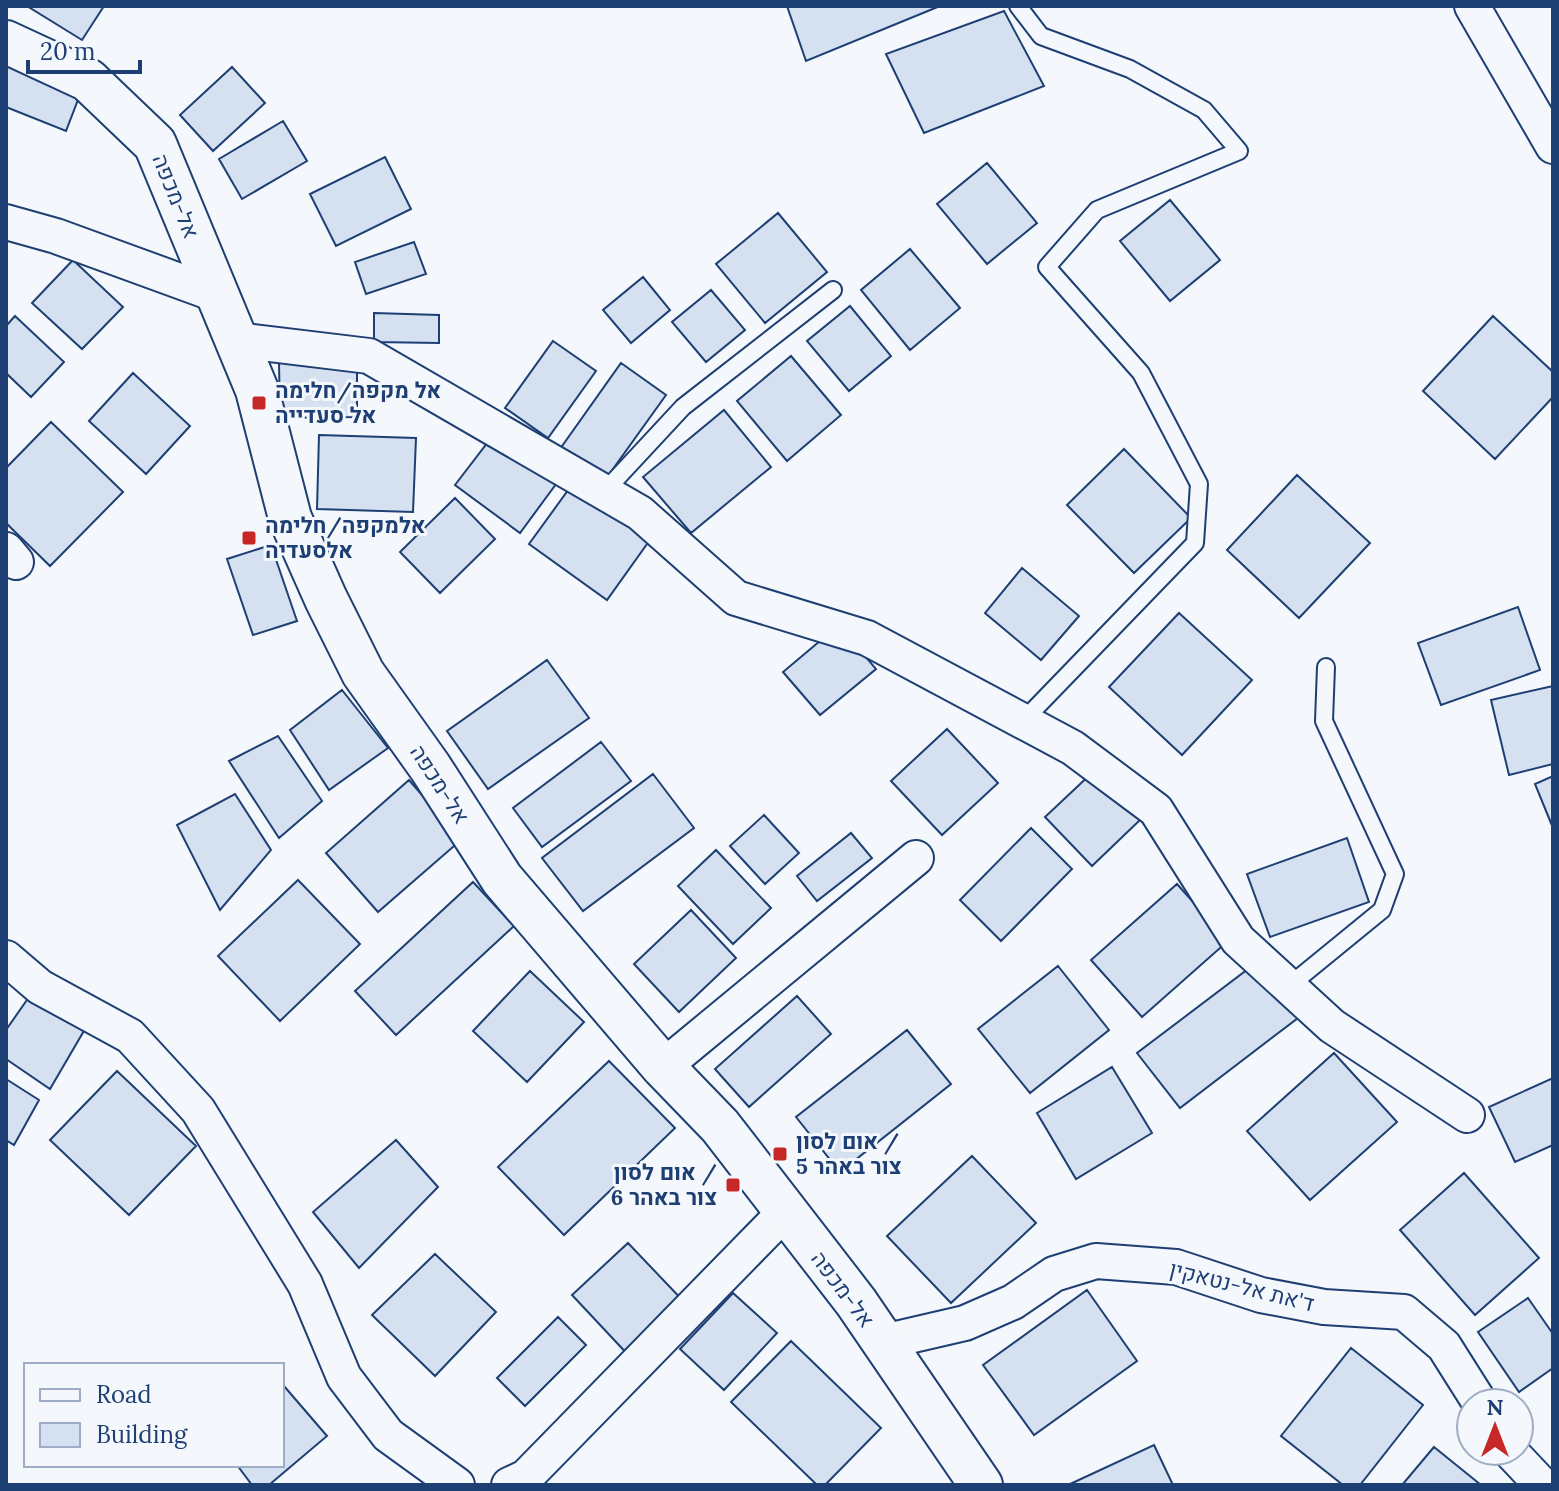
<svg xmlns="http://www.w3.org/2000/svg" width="1559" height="1491" font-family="Lora,Heebo,serif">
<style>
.building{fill:#d5e0f0;stroke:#1d3f73;stroke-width:2}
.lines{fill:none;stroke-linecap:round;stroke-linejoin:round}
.service-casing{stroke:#1d3f73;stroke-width:20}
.minor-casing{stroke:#1d3f73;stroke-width:38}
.tertiary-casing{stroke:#1d3f73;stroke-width:46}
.service{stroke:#f4f7fb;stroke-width:16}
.minor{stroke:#f4f7fb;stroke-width:34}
.tertiary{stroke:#f4f7fb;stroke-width:42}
.poi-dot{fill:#c62828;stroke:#f4f7fb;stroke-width:3}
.labels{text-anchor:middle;stroke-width:6;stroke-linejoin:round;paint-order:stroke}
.street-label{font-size:22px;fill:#1d3f73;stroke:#f4f7fb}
.poi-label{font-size:22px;font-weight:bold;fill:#1d3f73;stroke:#f4f7fb;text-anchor:start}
</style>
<rect width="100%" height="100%" fill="#f4f7fb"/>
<!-- building -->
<path class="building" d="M27,6H104L82,40Z
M787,6H940L806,61Z
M1004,11L1044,86L924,133L886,54Z
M6,56L84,84L66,131L6,107Z
M232,67L265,103L213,151L180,115Z
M283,121L307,161L242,199L219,159Z
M385,157L411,209L336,246L310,194Z
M987,163L1037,223L987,264L937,204Z
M1170,200L1220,260L1170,301L1120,241Z
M778,213L827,272L765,323L716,264Z
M414,242L426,274L366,294L355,262Z
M910,249L960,308L910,350L861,290Z
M73,260L123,307L82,349L32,303Z
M643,277L670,310L631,343L603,310Z
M711,290L745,330L706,362L672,322Z
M850,306L891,356L849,391L807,341Z
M374,313L439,315V343L374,342Z
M15,316L64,362L31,397L6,373V326Z
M1493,316L1553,372V397L1495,459L1423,391Z
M553,341L596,371L548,438L505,408Z
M791,356L841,415L787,461L737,401Z
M357,361V417L280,418L279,362Z
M621,363L666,395L605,480L560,449Z
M133,373L190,426L146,474L89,421Z
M724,410L771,467L691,533L643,477Z
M51,422L123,492L50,566L6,523V468Z
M498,429L562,476L520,533L455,485Z
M319,435L416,438L413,512L317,509Z
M1124,449L1191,518L1134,573L1067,505Z
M1297,475L1370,543L1299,618L1227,550Z
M574,482L652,537L607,600L529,544Z
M455,498L495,539L440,593L400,552Z
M271,545L297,621L253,635L227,559Z
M1022,568L1079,616L1041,660L985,613Z
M1518,607L1540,670L1441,705L1418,643Z
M1179,613L1252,680L1182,755L1109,687Z
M839,625L876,669L820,715L783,672Z
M547,660L589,718L488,789L447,731Z
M1553,686V764L1509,775L1491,700Z
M342,690L388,748L329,790L290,730Z
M947,729L998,783L942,835L891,781Z
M278,736L322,801L279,838L229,761Z
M601,742L631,781L542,847L513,808Z
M1094,771L1141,819L1092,866L1045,817Z
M653,774L694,828L583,911L542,858Z
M1553,776V828L1535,784Z
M409,780L461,840L378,912L326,853Z
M235,794L271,850L220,910L177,825Z
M764,815L799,853L765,884L730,846Z
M1031,828L1072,869L1001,941L960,900Z
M851,833L872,858L817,901L797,876Z
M1347,838L1369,902L1270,937L1247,874Z
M716,850L771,908L733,944L678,886Z
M298,880L360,944L280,1021L218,956Z
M473,882L514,926L396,1035L355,991Z
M1177,884L1228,941L1142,1017L1091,960Z
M691,910L736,958L679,1012L634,964Z
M1256,963L1298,1018L1180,1108L1137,1053Z
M1058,966L1109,1030L1030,1093L978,1029Z
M530,971L584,1022L527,1082L473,1031Z
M797,996L831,1034L749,1107L715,1069Z
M29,997L85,1029L50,1089L6,1059V1030Z
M907,1030L951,1084L840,1172L796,1117Z
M1334,1053L1397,1122L1310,1200L1247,1131Z
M609,1061L675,1128L564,1235L498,1167Z
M1112,1067L1152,1133L1076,1179L1037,1113Z
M117,1071L196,1146L129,1215L50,1140Z
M1553,1078V1145L1515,1162L1489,1107Z
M6,1079L39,1100L14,1145L6,1140Z
M396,1140L438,1187L359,1268L313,1212Z
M972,1156L1036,1223L951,1303L887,1236Z
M1464,1173L1539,1258L1475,1315L1400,1230Z
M628,1243L688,1306L632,1359L572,1295Z
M435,1254L496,1312L435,1376L372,1315Z
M1087,1290L1137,1361L1034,1435L983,1365Z
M733,1293L777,1333L724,1390L680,1349Z
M1528,1298L1553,1334V1368L1519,1392L1478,1332Z
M558,1317L586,1345L525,1406L497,1378Z
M791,1341L881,1428L825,1485H817L731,1402Z
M1351,1348L1423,1405L1360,1485H1343L1281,1436Z
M284,1386L327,1436L269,1485H252L237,1465H282V1388Z
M1154,1445L1173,1485H1068Z
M1434,1447L1481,1485H1402Z"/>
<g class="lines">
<!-- service casing -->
<g class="service-casing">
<path id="service" d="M1018,6L1041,36L1130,69L1204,110L1239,151L1097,210L1047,267L1141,373L1199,484L1195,543L1023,721
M604,492L683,407L833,290
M1289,986L1382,910L1395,874L1324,721L1326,667"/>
</g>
<!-- minor casing -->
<g class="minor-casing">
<path id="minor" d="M1472,6L1553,146
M6,222L56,236L215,294
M236,340L369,356L640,513L736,598L867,638L1073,748L1156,810L1238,940L1332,1026L1467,1115
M6,550L16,562
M6,958L40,987L130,1036L198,1110L305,1284L344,1377L388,1435L457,1485
M663,1067L916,858
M883,1342L965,1323L1013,1302L1054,1274L1096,1261L1176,1267L1261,1295L1324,1307L1404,1312L1444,1346L1480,1403
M1510,1451L1542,1485
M509,1485L526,1477L784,1213"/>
</g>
<!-- tertiary casing -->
<g class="tertiary-casing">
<path id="tertiary" d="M6,42L88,80L155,144L257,390L290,518L326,599L363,673L430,767L502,879L663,1067L720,1126L856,1302L981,1485"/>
</g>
<!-- service -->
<use href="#service" class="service"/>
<!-- minor -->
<use href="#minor" class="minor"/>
<!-- tertiary -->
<use href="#tertiary" class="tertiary"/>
</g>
<!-- markers -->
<g class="poi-dot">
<rect x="251" y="395" width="16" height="16" rx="4"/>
<rect x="241" y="530" width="16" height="16" rx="4"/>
<rect x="772" y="1146" width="16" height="16" rx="4"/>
<rect x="725" y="1177" width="16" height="16" rx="4"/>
</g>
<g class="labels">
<!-- street labels -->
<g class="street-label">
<text transform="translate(176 196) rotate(68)" y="8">אל-מכפה</text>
<text transform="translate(440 784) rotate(57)" y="8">אל-מכפה</text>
<text transform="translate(1242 1286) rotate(14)" y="8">ד'את אל-נטאקין</text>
<text transform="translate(843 1289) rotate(53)" y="8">אל-מכפה</text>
</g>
<!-- poi labels -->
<g class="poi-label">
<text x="275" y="398">אל מקפה/חלימה<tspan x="275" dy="25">אל סעדייה</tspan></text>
<text x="265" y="533">אלמקפה/חלימה<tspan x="265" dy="25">אלסעדיה</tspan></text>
<text x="796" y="1149">אום לסון /<tspan x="796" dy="25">צור באהר 5</tspan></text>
<text x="717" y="1180" text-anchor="end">אום לסון /<tspan x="717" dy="25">צור באהר 6</tspan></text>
</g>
</g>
<!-- border -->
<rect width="1559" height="1491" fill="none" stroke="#1d3f73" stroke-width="16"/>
<!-- legend -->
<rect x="24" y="1363" width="260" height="104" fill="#f4f7fb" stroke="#9eadc5" stroke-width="2"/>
<rect x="40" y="1389" width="40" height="12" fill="#f4f7fb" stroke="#9eadc5" stroke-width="2"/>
<text x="96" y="1403" font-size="24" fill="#1d3f73">Road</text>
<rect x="40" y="1423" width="40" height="24" fill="#d5e0f0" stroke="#9eadc5" stroke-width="2"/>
<text x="96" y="1443" font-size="24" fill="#1d3f73">Building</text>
<!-- north arrow -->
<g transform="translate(1495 1427)"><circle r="38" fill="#f4f7fb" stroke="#9eadc5" stroke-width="2"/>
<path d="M0-6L14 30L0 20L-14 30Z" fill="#c62828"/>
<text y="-12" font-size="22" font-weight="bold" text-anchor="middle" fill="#1d3f73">N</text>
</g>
<!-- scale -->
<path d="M28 60v12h112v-12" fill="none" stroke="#1d3f73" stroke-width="4"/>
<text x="40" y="60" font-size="24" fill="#1d3f73" stroke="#f4f7fb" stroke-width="6" paint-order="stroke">20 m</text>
</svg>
